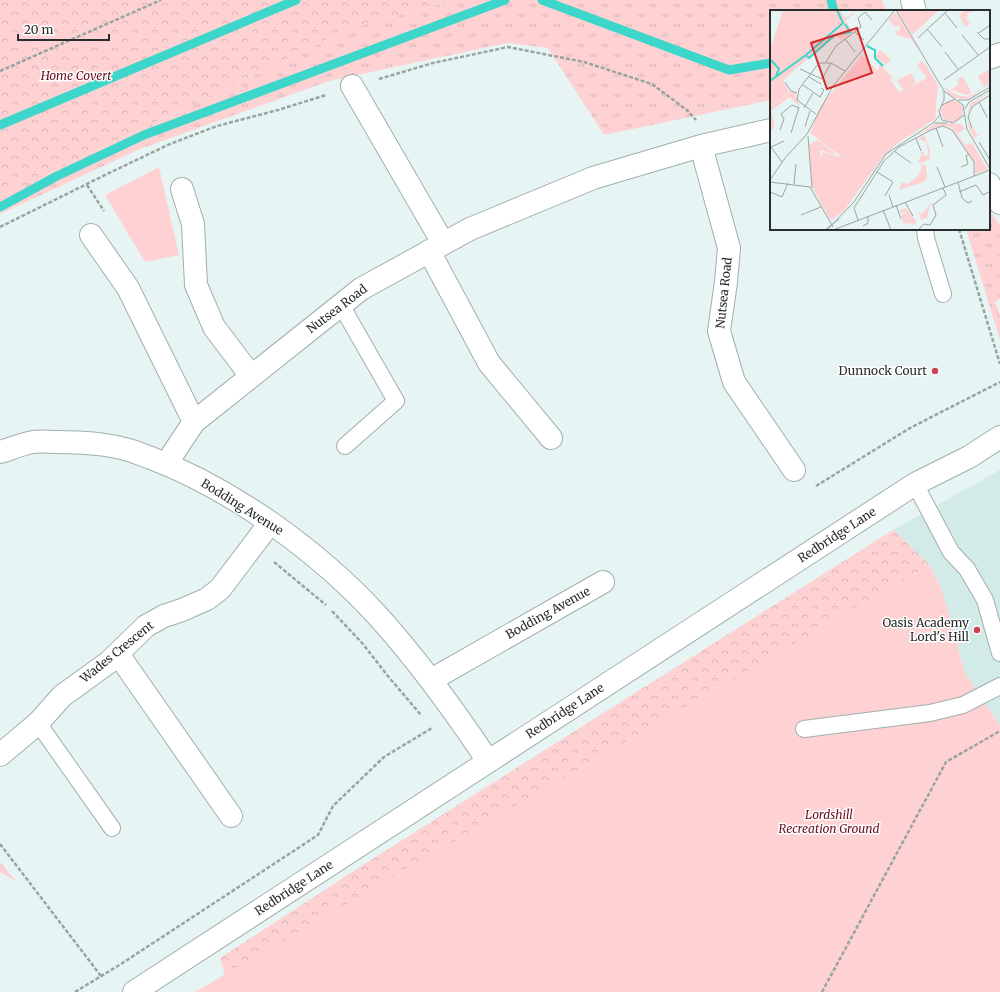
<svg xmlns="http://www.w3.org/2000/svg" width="1000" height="992" font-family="Merriweather,serif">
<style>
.built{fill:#d3ebe8}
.grass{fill:url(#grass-tufts)}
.forest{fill:url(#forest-crowns)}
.park{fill:#fed2d3}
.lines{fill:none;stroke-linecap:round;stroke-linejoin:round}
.stream{stroke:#3cd6cb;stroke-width:9}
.service-casing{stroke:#a1afad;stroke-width:18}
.minor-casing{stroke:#a1afad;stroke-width:24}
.path{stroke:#98a4a2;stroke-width:2.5;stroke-dasharray:4 2;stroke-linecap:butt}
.service{stroke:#fff;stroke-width:16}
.minor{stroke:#fff;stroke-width:22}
.poi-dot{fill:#d14152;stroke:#fff;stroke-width:1.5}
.labels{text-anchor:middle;stroke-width:3;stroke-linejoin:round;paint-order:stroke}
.park-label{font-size:12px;font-style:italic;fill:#6b0e1f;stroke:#fff}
.street-label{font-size:12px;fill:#282e2d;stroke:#fff}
.poi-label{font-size:12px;fill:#282e2d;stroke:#fff;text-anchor:end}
.inset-river{fill:none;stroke:#3cd6cb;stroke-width:2}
.inset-road{fill:none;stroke:#9aa5a4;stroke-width:1}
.view{fill:#d62828;fill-opacity:0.15;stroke:#d62828;stroke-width:2}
.inset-edge{fill:none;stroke:#282e2d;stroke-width:2}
</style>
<defs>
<pattern id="grass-tufts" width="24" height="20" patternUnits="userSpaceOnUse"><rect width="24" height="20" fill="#fed2d3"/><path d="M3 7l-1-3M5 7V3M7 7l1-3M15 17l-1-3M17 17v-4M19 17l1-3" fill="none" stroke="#dab5b5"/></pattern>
<pattern id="forest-crowns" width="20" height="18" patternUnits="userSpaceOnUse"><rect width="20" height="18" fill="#fed2d3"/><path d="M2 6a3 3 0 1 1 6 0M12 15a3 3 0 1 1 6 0" fill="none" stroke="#dab5b5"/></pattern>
</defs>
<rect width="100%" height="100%" fill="#e6f5f3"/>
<!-- built -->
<path class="built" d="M1000,470V726L965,673L941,587L930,566L893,530Z"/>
<!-- grass -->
<path class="grass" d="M458,0H882L886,11H771V100L604,135L548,48L507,43L329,81L140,149L0,214V197L353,27Z
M989,210L1000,225V299L995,302L1000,314V340L966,229H989Z
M0,862L17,882L0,872Z"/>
<!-- forest -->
<path class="forest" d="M0,0H458L353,27L0,197Z
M893,530L930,565L225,975L220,958L366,863Z"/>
<!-- park -->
<path class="park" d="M159,167L179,255L145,262L105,195Z
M930,565L941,587L965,673L1000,726V992H195Z"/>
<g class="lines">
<!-- stream -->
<path class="stream" d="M542,0L729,70L771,63
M831,0L834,11
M0,125L296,0
M0,207L57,176L144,135L505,0"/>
<!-- service casing -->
<g class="service-casing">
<path id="service" d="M925,229L926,238L943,294
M341,305L396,401L345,446
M915,484L951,552L967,569L985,600L1000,653
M38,723L112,828
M804,729L930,713L963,705L1000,686"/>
</g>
<!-- minor casing -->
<g class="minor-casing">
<path id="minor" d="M912,0L915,11
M989,58L1000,54
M352,86L443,243
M701,146L729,248L726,282L719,331L734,382L794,470
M989,184L1000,203
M182,189L193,224L196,285L214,327L251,376
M91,235L128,288L194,422
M429,251L489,363L551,438
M0,452C10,449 22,444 33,442C40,441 49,442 57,442C80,442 103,443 125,449C134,451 142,455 151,458C232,489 317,550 376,614C417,659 454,710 488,761
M166,464L194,422L361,289L470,229L593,178L701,146L771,130
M118,654L231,816
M431,680L603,582
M0,755L38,723L62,696L109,662L146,626L164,616L182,610L207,599L220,589L270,523
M134,992L915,484L969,457L1000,437"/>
</g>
<!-- path -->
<path class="path" d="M0,71L161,0
M379,79L433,63L508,47L584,62L652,84L688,111L696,120
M87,185L104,211
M0,227L107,174L170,144L217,126L278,110L326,95
M959,229L1000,364
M816,486L910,428L1000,382
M274,562L326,605
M332,611L363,644L387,675L421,715
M0,844L101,976
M75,992L121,964L318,835L333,806L384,757L432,728
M822,992L946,762L1000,731"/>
<!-- service -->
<use href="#service" class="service"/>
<!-- minor -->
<use href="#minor" class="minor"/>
</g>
<!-- markers -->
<g class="poi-dot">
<circle cx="935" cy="371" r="4"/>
<circle cx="977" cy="630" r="4"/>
</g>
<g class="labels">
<!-- park labels -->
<g class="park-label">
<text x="76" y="80">Home Covert</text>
<text x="829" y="819">Lordshill<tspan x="829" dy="14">Recreation Ground</tspan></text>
</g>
<!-- street labels -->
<g class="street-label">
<text transform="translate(724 293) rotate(-84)" y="4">Nutsea Road</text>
<text transform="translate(337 309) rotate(-37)" y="4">Nutsea Road</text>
<text transform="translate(242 507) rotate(32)" y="4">Bodding Avenue</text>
<text transform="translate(837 535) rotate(-33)" y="4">Redbridge Lane</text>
<text transform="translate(548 613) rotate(-29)" y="4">Bodding Avenue</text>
<text transform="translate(117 652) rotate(-39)" y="4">Wades Crescent</text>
<text transform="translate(565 711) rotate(-33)" y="4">Redbridge Lane</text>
<text transform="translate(294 888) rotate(-33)" y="4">Redbridge Lane</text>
</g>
<!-- poi labels -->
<g class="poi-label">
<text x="927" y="375">Dunnock Court</text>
<text x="969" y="627">Oasis Academy<tspan x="969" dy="14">Lord's Hill</tspan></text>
</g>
</g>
<!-- overview -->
<g transform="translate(770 10)">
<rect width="220" height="220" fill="#e6f5f3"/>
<path d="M127,0H169L142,25ZM195,0H205L197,3L198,8L194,6L200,14L195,17L189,5ZM78,15L83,22L71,30L67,27L57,32L13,70L11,66L36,45L38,48L57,29ZM220,74L198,89H192L181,87L174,77L187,85L198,87ZM21,81L25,83L29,96L20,87L1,101L0,98ZM220,82L199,99L198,111L202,119L203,117L207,125L215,121L204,128L198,116V100L200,94ZM171 101a11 11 0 1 1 22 0a11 11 0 1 1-22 0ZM167,113L191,114L195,119L187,124L195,135L202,133L218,160L204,164L205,154L182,118L177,116H170L144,126ZM154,125L160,139V149L151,153L148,151L152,144L150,142H153L155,146L159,145L156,132L148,129ZM151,154L156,156L157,168L153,172L129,180L132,172L138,174L146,168L151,160ZM136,198L147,212L144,215L140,214L142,212L134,214L131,205L137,201L130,203L129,201Z" fill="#fed2d3"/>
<path d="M13,0H70L75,8L88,0L76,10L78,15L57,29L38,48L35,46L11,66L19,82L0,98L4,112L3,120L0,119V33L2,34ZM124,3L127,4L150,41L141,29L126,25L125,21H130L129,15L125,17L119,10ZM110,51L115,60L123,68L120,70L108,61ZM154,52L168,75L165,109L137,127L166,95ZM48,130L67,145L49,140L51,144L47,158L56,194L54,199L42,176L39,134ZM131,130L109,152L73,202L72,199L91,154L102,160L115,141ZM161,193L163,195H160L157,208L151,210L149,202L152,204Z" fill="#fed2d3"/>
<path d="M110,40L121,49L116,55L105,47ZM92,45L108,61L117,65L129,82L133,80L127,71L141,63L146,72L139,77L157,68L147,55L152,50L167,76L165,109L115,141L102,160L99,159L102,161L73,202L61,210L57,205L43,167L53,142L73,148L40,123L50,97ZM220,59V74L214,77L208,66ZM192,66L200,79L201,83L197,85L181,80L189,74L187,70Z" fill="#fed2d3"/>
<path class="inset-river" d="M97,36L105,40V48L113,56M37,46L39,48L65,25L80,22L75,14M1,50L9,59L6,66M0,71L36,45L73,13L67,0"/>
<path class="inset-road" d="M126,0L174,81L185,89M175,3L187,18M157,19L172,37M85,22L94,30M207,22L214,29H220M209,23L220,15M192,25L208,45M148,28L178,0M75,29L85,42M175,42L188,59M56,52L66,36L91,17L88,8L95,2L102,10M30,59L52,69L61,53M39,67L51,74M174,70L220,37M15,72L21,81L27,83M33,75L50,87L54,80L51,78M174,81V90L169,101L172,110L183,113L194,105M188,90H198L220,77M209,92L217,107M172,95L185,89L193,95L197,119L220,159M34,98L43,83M195,99L199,92L220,80M46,104L27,90L29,79L49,53H61L75,61M164,113H177M35,117L40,101M166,118L173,137M202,118L198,107L202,97L220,85M10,120L14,109L11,104L22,95L29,98M21,123L29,97M38,126L42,178M146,128L151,141M209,132L220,150M124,141L141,153M12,152L1,137L14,131M167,157L175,177M191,157L198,154L196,146L199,144M107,162L123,172L115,186M0,170L15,148L37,124L63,76L125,0M0,172L40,177L63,217M188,172L192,188L198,193L202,191M24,174L26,154M0,182L12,187L18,173M189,182L206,175L213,185L219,182M119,185L123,197M135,192L143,206M126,195L131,209M113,200L121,220M31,205L51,197M88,210L84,198L114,151L129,137L161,120L173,116L182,120L204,152V166M93,216L98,213V206M55,220L69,209M57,220L84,192L116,144L163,113L170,105M63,220L220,160M148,220L154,214L160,215L166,205L163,195L176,185L173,178"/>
<path class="view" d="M87,18L102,63L57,79L41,33Z"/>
<rect width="220" height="220" class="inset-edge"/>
</g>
<!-- scale -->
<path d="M18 34v6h91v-6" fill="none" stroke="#282e2d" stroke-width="2"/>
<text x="24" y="34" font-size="12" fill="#282e2d" stroke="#ffffff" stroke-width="3" paint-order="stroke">20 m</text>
</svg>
